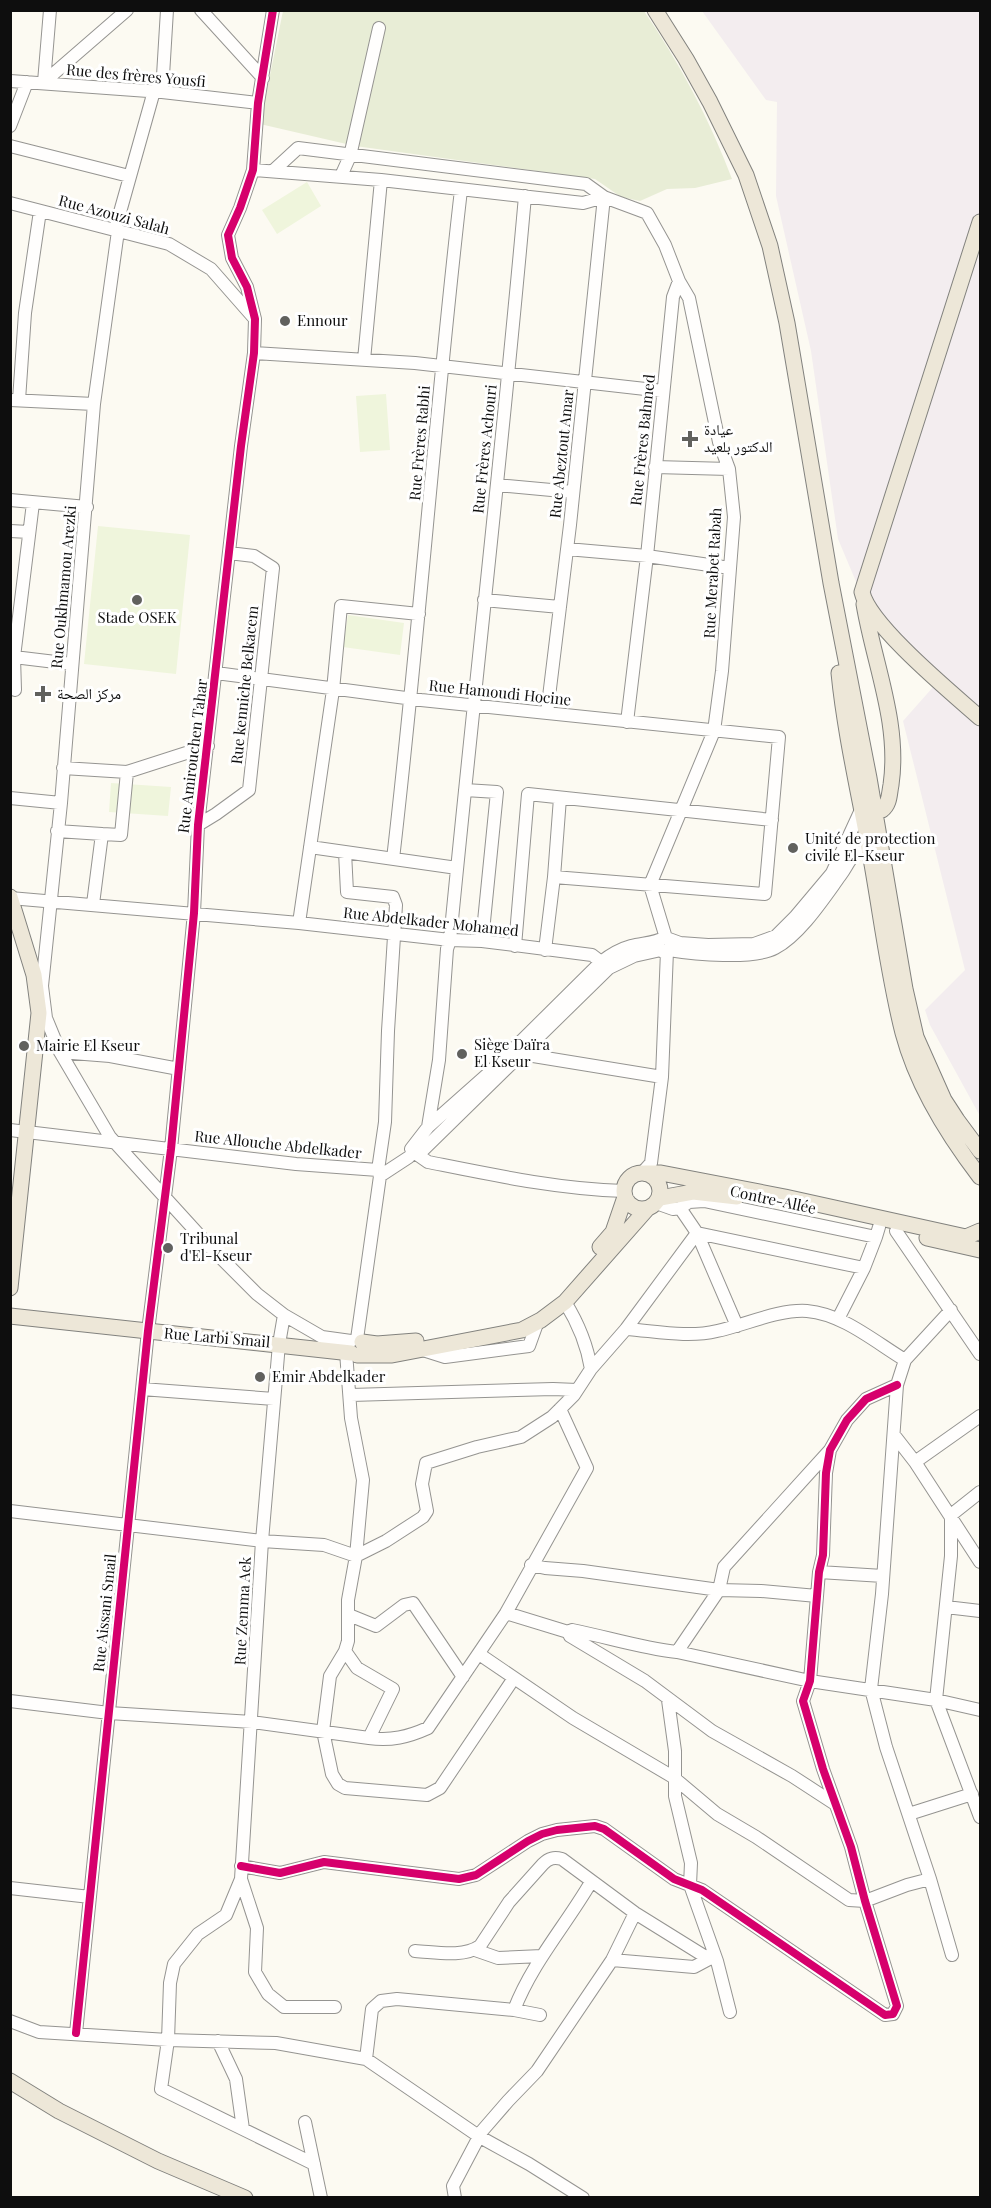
<svg xmlns="http://www.w3.org/2000/svg" width="991" height="2208" font-family="'Playfair Display','Noto Naskh Arabic',serif">
<style>
.industrial{fill:#f3edef}
.cemetery{fill:#e8edd6}
.pitch{fill:#eff5dc}
.lines{fill:none;stroke-linecap:round;stroke-linejoin:round}
.minor-casing{stroke:#959491;stroke-width:14}
.major-casing{stroke:#82827e;stroke-width:17}
.minor{stroke:#fffefd;stroke-width:12}
.major{stroke:#ede7d8;stroke-width:15}
.cycleway-casing{stroke:#fff;stroke-width:11}
.cycleway{stroke:#d6006c;stroke-width:8}
.poi-dot{fill:#61615e;stroke:#fff;stroke-width:2}
.labels{text-anchor:middle;stroke-width:6;stroke-linejoin:round;paint-order:stroke}
.street-label{font-size:15px;fill:#0e0e0e;stroke:#fff}
.poi-label{font-size:15px;fill:#0e0e0e;stroke:#fff;text-anchor:start}
</style>
<rect width="100%" height="100%" fill="#fcfaf2"/>
<!-- industrial -->
<path class="industrial" d="M702,11H980V1116L930,1025L925,1010L965,970L903,721L934,686L876,629L838,539L811,351L776,196L777,102L766,100Z"/>
<!-- cemetery -->
<path class="cemetery" d="M283,11H644C679,62 710,120 732,179L695,188L667,189L640,201L621,197L595,179L355,146L260,124Z"/>
<!-- pitch -->
<path class="pitch" d="M307,182L321,206L277,234L262,210Z
M386,394L390,450L360,452L356,396Z
M98,526L190,535L176,674L84,664Z
M348,615L404,623L400,655L343,647Z
M111,783L171,787L168,816L109,812Z"/>
<g class="lines">
<!-- minor casing -->
<g class="minor-casing">
<path id="minor" d="M201,10L263,78
M10,81L162,92L258,103
M44,82L127,10
M44,82L50,10
M162,92L167,10
M10,126L27,82
M10,146L129,176
M253,170L381,180L583,203L604,197
M273,171L298,148L586,184L604,197L647,213L665,245L679,281L673,297L647,556L627,722
M341,176L350,156L379,28
M10,203L169,244L211,269L254,318
M115,230L154,91
M118,231L94,404L61,803L42,986L46,1018L60,1052L110,1137L211,1248L257,1294L284,1315L322,1337L351,1341
M254,353L415,363L663,391
M364,360L381,180
M10,400L94,404
M19,400L25,313L40,211
M655,467L729,469
M497,485L573,492
M10,500L87,507
M10,531L29,532
M567,549L647,556L730,568
M484,600L560,607
M14,657L72,664
M216,673L421,700L779,737L765,894L554,877
M15,690L14,657L33,503
M547,713L570,525L604,197
M63,768L127,772L208,746
M465,790L497,792L482,941
M10,798L61,803
M198,825L216,814L249,790L273,568L254,556L229,553
M57,831L102,834
M310,847L457,868
M345,852L347,892L393,897L396,905L388,1031L385,1122L378,1170
M393,859C419,636 435,413 461,190
M10,898L299,923L450,940L482,941L592,955L609,968
M93,904L102,834L121,835L127,772
M299,923L333,690L341,606L419,614
M666,938L650,885L714,731L722,671L734,517L729,469L719,442L689,298L679,281
M669,939L680,943L708,945L754,944L776,936L795,917L832,873L860,812
M515,946L528,794L772,820
M545,950L554,877L560,798
M669,950C694,954 753,960 775,948C800,935 824,898 840,876C851,861 849,854 869,850
M60,1052L110,1056L179,1069
M521,1054L662,1077
M428,1127L439,1060L447,949L450,940C474,692 503,445 525,196
M10,1130L296,1164L378,1170L380,1176
M411,1149L428,1127L490,1072L601,962C610,955 620,949 631,946C643,943 654,943 664,938L670,940L672,947L667,951L663,952L658,947V942
M642,1173L651,1163L662,1077L667,951
M624,1191C558,1189 493,1175 428,1162L418,1155L609,968L634,956L661,950
M656,1203L673,1209L680,1208L689,1202L704,1201L876,1237L879,1227
M680,1208L697,1233L737,1326
M896,1231L980,1354
M284,1315L279,1344L262,1541L241,1879L257,1928L255,1972L268,1994L284,2007H335
M838,1319L864,1268L876,1237
M626,1329C655,1331 688,1338 717,1331C745,1325 779,1309 807,1311C843,1314 875,1342 905,1360
M357,1339L380,1176L409,1157
M423,1350L445,1357L529,1346L538,1321
M350,1351L346,1352L351,1418L363,1480L356,1556L348,1600V1641L345,1651L330,1676L323,1731L332,1774L338,1784L345,1788L427,1795L440,1788L514,1678
M591,1369L626,1329L697,1233L864,1268
M142,1389L274,1399
M351,1395L553,1389L577,1390
M894,1435L915,1462L980,1562
M915,1462L980,1416
M980,1492L951,1515V1556L936,1700L980,1817
M10,1511L262,1541L324,1545L356,1556L386,1541L423,1517L427,1511L422,1484L426,1463L477,1447L521,1437L552,1417L574,1395L591,1369C587,1344 578,1323 565,1302
M531,1565L545,1568L583,1571L719,1590L761,1591L817,1596
M819,1572L883,1576
M946,1607L980,1611
M506,1613L568,1632
M349,1615L376,1626L404,1605L413,1603L463,1677
M345,1651L357,1668L393,1689L369,1738C391,1741 408,1737 428,1728L506,1613L587,1468L560,1409
M677,1652L719,1590L724,1567L830,1450
M479,1654L573,1718L673,1777L717,1814L756,1837L849,1900L865,1901L907,1885L930,1879L886,1747L871,1689L882,1594L897,1385L905,1360L951,1310
M668,1700L675,1751V1796L691,1863L690,1885L717,1961L730,2012
M10,1701L109,1713L252,1722L369,1738
M835,1804L792,1776L712,1731L645,1681L570,1636L568,1632L572,1630C607,1637 641,1648 677,1652L810,1681L936,1700L980,1710
M909,1814L972,1794
M241,1866L280,1873L324,1862L459,1879L476,1875L528,1841L542,1834L557,1830L595,1826L604,1829L674,1879L702,1890L885,2015L893,2014L897,2006L865,1901L851,1847L823,1769L803,1701L810,1681L819,1572L823,1555L826,1473L830,1450L847,1420L866,1399L897,1385
M241,1879L226,1915L198,1934L174,1964L170,1983L168,2040L161,2089L314,2164
M930,1879L952,1955
M10,1888L90,1897
M475,1950L498,1958L542,1956
M415,1951C435,1952 463,1958 480,1946L509,1902L543,1864C549,1858 554,1857 562,1859L635,1913L709,1959
M612,1960L694,1967L709,1959L710,1955
M540,2015L514,2010C532,1963 566,1925 591,1882
M10,2021L39,2032L168,2040L276,2043L366,2059L480,2137L529,2164L583,2198
M76,2033L148,1331L171,1149L194,913L198,825L241,446L254,353L255,319L247,287L232,258L228,235L240,208L253,170L258,103L273,10
M218,2041L236,2079L243,2129
M366,2059L372,2009L381,2001L397,1999L514,2010
M305,2122L321,2198
M455,2198L453,2186L482,2131L508,2101L537,2071L612,1960L635,1913"/>
</g>
<!-- major casing -->
<g class="major-casing">
<path id="major" d="M655,10L686,59L710,102L746,175L770,246L787,323L831,583L869,778L905,989L916,1037L944,1100L957,1120L980,1151
M980,222L862,592C869,625 953,694 980,718
M864,604C874,664 900,723 891,785C889,794 890,804 882,810L877,811L874,808
M839,673C845,733 859,793 870,853C881,913 888,974 903,1033C917,1086 947,1134 980,1177
M10,897L34,975L39,1013L10,1288
M624 1191a18 18 0 1 1 36 0a18 18 0 1 1-36 0Z
M645,1173H661L785,1197L966,1237L980,1231
M660,1198L693,1192L737,1197
M927,1238L980,1250
M600,1247L613,1232L625,1197
M10,1316L351,1353
M362,1342L377,1344L416,1341
M357,1355H392L522,1330L541,1320L565,1302L647,1209
M10,2081L59,2111L158,2161L245,2198"/>
</g>
<!-- minor -->
<use href="#minor" class="minor"/>
<!-- major -->
<use href="#major" class="major"/>
<!-- cycleway casing -->
<g class="cycleway-casing">
<path id="cycleway" d="M241,1866L280,1873L324,1862L459,1879L476,1875L528,1841L542,1834L557,1830L595,1826L604,1829L674,1879L702,1890L885,2015L893,2014L897,2006L865,1901L851,1847L823,1769L803,1701L810,1681L819,1572L823,1555L826,1473L830,1450L847,1420L866,1399L897,1385
M76,2033L148,1331L171,1149L194,913L198,825L241,446L254,353L255,319L247,287L232,258L228,235L240,208L253,170L258,103L273,10"/>
</g>
<!-- cycleway -->
<use href="#cycleway" class="cycleway"/>
</g>
<!-- markers -->
<g class="poi-dot">
<circle cx="285" cy="321" r="6"/>
<path d="M687 430h6v6h6v6h-6v6h-6v-6h-6v-6h6z"/>
<circle cx="137" cy="600" r="6"/>
<path d="M40 685h6v6h6v6h-6v6h-6v-6h-6v-6h6z"/>
<circle cx="793" cy="848" r="6"/>
<circle cx="24" cy="1046" r="6"/>
<circle cx="462" cy="1054" r="6"/>
<circle cx="168" cy="1248" r="6"/>
<circle cx="260" cy="1377" r="6"/>
</g>
<g class="labels">
<!-- street labels -->
<g class="street-label">
<text transform="translate(136 76) rotate(5)" y="5">Rue des frères Yousfi</text>
<text transform="translate(114 215) rotate(15)" y="5">Rue Azouzi Salah</text>
<text transform="translate(643 440) rotate(-84)" y="5">Rue Frères Bahmed</text>
<text transform="translate(420 443) rotate(-85)" y="5">Rue Frères Rabhi</text>
<text transform="translate(485 449) rotate(-84)" y="5">Rue Frères Achouri</text>
<text transform="translate(562 454) rotate(-84)" y="5">Rue Abeztout Amar</text>
<text transform="translate(713 573) rotate(-87)" y="5">Rue Merabet Rabah</text>
<text transform="translate(64 587) rotate(-85)" y="5">Rue Oukhmamou Arezki</text>
<text transform="translate(245 685) rotate(-84)" y="5">Rue kenniche Belkacem</text>
<text transform="translate(500 693) rotate(6)" y="5">Rue Hamoudi Hocine</text>
<text transform="translate(193 756) rotate(-83)" y="5">Rue Amirouchen Tahar</text>
<text transform="translate(431 922) rotate(6)" y="5">Rue Abdelkader Mohamed</text>
<text transform="translate(278 1145) rotate(6)" y="5">Rue Allouche Abdelkader</text>
<text transform="translate(773 1200) rotate(12)" y="5">Contre-Allée</text>
<text transform="translate(217 1338) rotate(5)" y="5">Rue Larbi Smail</text>
<text transform="translate(243 1611) rotate(-87)" y="5">Rue Zemma Aek</text>
<text transform="translate(105 1613) rotate(-84)" y="5">Rue Aissani Smail</text>
</g>
<!-- poi labels -->
<g class="poi-label">
<text x="297" y="326">Ennour</text>
<text x="704" y="435">عيادة<tspan x="704" dy="17">الدكتور بلعيد</tspan></text>
<text x="137" y="623" text-anchor="middle">Stade OSEK</text>
<text x="57" y="699">مركز الصحة</text>
<text x="805" y="844">Unité de protection<tspan x="805" dy="17">civile El-Kseur</tspan></text>
<text x="474" y="1050">Siège Daïra<tspan x="474" dy="17">El Kseur</tspan></text>
<text x="36" y="1051">Mairie El Kseur</text>
<text x="180" y="1244">Tribunal<tspan x="180" dy="17">d'El-Kseur</tspan></text>
<text x="272" y="1382">Emir Abdelkader</text>
</g>
</g>
<!-- border -->
<rect width="991" height="2208" fill="none" stroke="#0e0e0e" stroke-width="24"/>
</svg>
